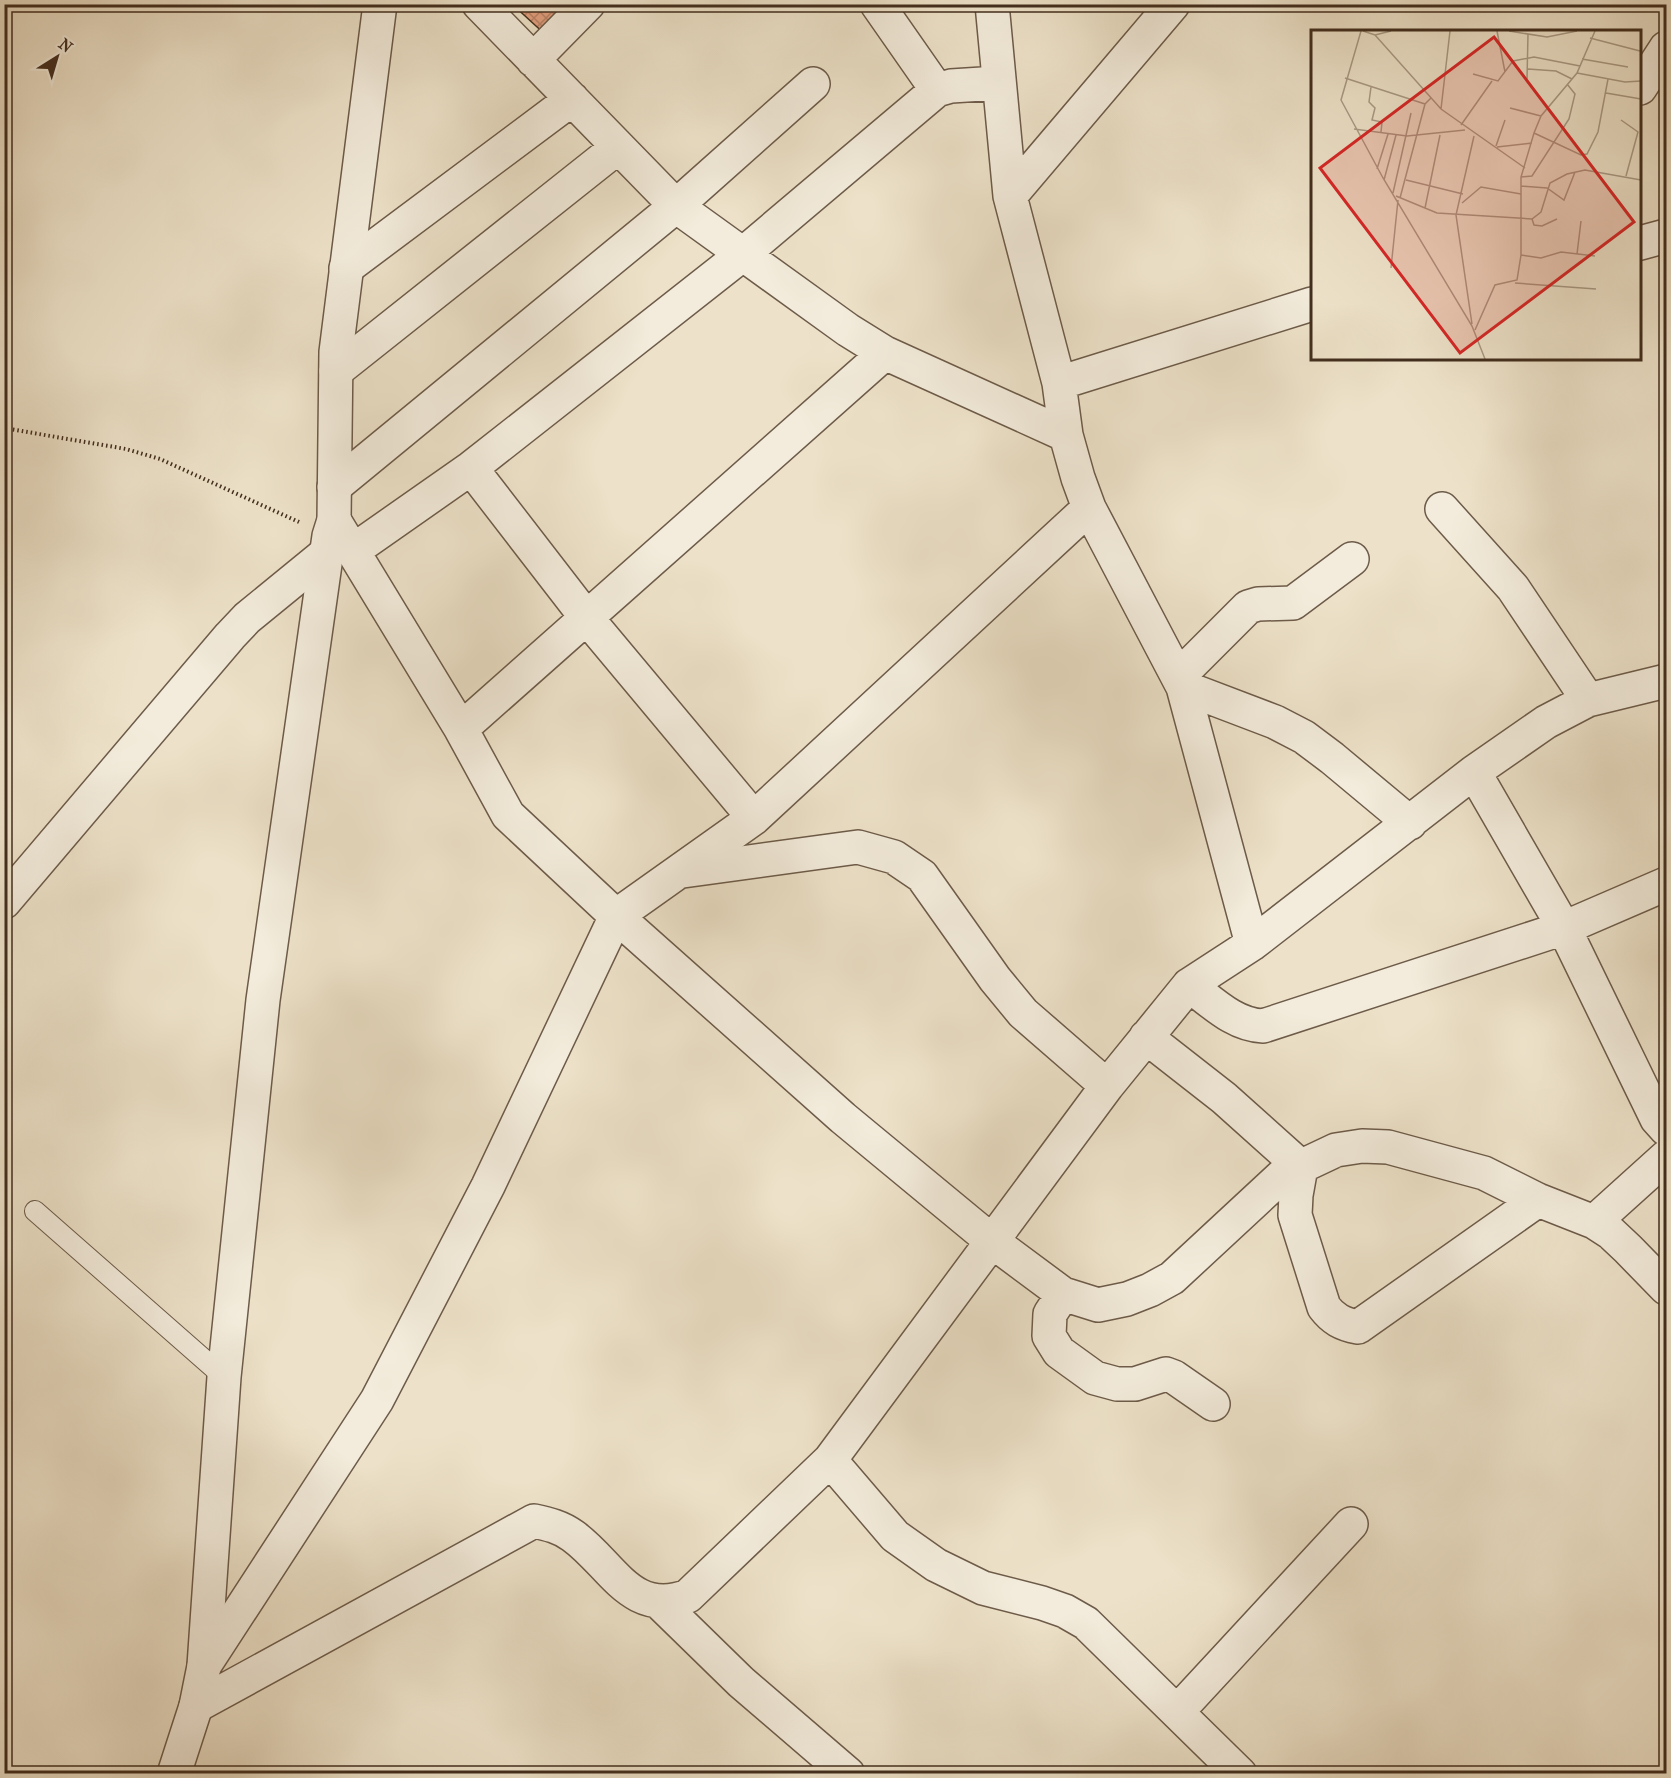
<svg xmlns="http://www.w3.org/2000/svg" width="1671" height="1778" font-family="'IM FELL French Canon',serif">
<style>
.building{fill:url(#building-cross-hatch);stroke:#422e1e;stroke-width:1.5}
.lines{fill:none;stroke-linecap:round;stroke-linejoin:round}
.service-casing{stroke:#6d5b49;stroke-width:22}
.minor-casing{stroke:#6d5b49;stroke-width:36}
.tertiary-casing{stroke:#6d5b49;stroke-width:36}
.path{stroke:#422e1e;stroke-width:4;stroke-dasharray:1.5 3;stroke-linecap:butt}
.service{stroke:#f3ecdc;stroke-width:20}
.minor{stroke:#f3ecdc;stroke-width:33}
.tertiary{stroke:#f3ecdc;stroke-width:33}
.inset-road{fill:none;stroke:#a99a85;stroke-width:1.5}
.view{fill:#d62828;fill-opacity:0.15;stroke:#d62828;stroke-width:3}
.inset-edge{fill:none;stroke:#422e1e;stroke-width:3}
</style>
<defs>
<pattern id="building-cross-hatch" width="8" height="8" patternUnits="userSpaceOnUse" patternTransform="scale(1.5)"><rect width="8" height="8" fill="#e3a07f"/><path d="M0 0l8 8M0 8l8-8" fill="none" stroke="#ba8367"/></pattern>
</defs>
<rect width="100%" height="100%" fill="#ede2c9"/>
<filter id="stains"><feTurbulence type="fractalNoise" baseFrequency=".00333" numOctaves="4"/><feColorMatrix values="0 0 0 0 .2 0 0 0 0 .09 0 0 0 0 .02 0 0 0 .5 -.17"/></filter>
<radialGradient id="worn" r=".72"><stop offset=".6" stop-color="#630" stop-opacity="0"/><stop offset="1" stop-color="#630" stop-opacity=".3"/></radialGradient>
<!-- building -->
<path class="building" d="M512,4H578L548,37Z"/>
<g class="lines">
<!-- service casing -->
<g class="service-casing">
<path id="service" d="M35,1211L224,1377"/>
</g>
<!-- minor casing -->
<g class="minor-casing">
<path id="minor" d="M479,4L676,206L848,330L885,353L1066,435
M877,4L937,90
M992,4L1010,196L1059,383L1066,435L1078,478L1089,508L1183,687L1252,944
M533,60L588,4
M1640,88L1666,48
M1010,196L1173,4
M1640,243L1666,236
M346,268L572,99
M336,371L618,147
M1059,383L1312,304
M471,468L586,617L754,818
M334,487L676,206L813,84
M1442,509L1513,588L1588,700
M334,520L461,729L508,815L616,916L843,1118L993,1242L1063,1294L1098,1305L1127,1299L1150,1290L1172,1278L1283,1175L1336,1150L1362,1146L1388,1147L1484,1173L1538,1200L1594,1222L1611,1233L1628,1249L1666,1288
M354,550L471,468L743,254L937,90L951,86L998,83
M1178,677L1248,607L1258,604L1293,603L1352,559
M1183,687L1275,722L1304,737L1332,758L1410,823
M461,729L885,353
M1474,772L1564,928L1657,1119L1666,1129
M683,871L858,847L894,857L922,876L995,979L1023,1013L1107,1086
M4,902L230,636L247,618L329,551
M1189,985C1212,1002 1234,1025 1263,1026L1564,928L1666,884
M1146,1037L1224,1098L1301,1167L1296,1195L1295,1215L1324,1307C1333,1319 1342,1324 1358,1327L1538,1200
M1594,1222L1666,1157
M1063,1294L1050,1314L1049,1336L1059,1352L1095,1378L1117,1384H1135L1166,1374L1174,1377L1213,1404
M830,1460L895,1536L936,1565L983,1588L1042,1603L1065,1611L1086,1623L1240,1774
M659,1602L741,1682L848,1774
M204,1666L377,1400L488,1186L616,916L754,818L1089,508
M196,1706L534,1521C548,1524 561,1527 573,1536C612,1564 631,1618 688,1596L830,1460L1107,1086L1189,985L1252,944L1474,772L1546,722L1588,700L1666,681
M1177,1712L1351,1524"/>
</g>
<!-- tertiary casing -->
<g class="tertiary-casing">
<path id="tertiary" d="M174,1774L196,1706L204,1666L224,1377L263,1000L329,536L334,520L336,352L380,4"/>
</g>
<!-- path -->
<path class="path" d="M4,428L126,449L160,459L299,522"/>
<!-- service -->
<use href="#service" class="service"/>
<!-- minor -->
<use href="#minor" class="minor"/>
<!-- tertiary -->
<use href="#tertiary" class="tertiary"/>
</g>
<!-- overview -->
<g transform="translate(1311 30)">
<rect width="330" height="330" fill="#ede2c9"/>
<path class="inset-road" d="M50,1L30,70L72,148L161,296L174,329M52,1L64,5L80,1M186,1L194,42M198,1L236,7L266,1M64,5L130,79L214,138M279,8L329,21M271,29L317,37M217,39L245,41L261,49M266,43L314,52L330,51M162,44L187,51L202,31L223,27L269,36M34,48L114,74M216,49L217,4M60,57L58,72L64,78L61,90L71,92L70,102M295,63L330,69M199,78L230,86M130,79L139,1M310,90L327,102L315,146M150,95L181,51M43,99L96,106L154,100M223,103L270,125L276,124L287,102L297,49M185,116L194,90M186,117L221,113M66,139L77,104M210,147L221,146L258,89L264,64L256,54M73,150L85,105M95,150L152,164M210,156L236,158L253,170L264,142M82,163L100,83M85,166L126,183L221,189L230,182L239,153L256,144L274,140L330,150M89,168L114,74L120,68M151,173L170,157L210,164M114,178L129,105M221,189L223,195L231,196L246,189M266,224L270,191M210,225L230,228L250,222L284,226M80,238L87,170M204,253L285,259M161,294L145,185L163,106M164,300L184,255L206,250L210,225V147L223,103L230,86L266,43L284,1"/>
<path class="view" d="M183,7L323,192L149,323L9,138Z"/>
<rect width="330" height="330" class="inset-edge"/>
</g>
<!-- margin -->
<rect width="1671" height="1778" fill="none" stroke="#ede2c9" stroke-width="24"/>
<rect x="6" y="6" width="1659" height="1766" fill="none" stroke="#422e1e" stroke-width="3"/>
<rect x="12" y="12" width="1647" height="1754" fill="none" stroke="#422e1e" stroke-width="1.5"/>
<!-- north arrow -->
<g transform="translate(57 57) rotate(37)" stroke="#f3ecdc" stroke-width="4.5" paint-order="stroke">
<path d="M0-4.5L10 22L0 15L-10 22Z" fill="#422e1e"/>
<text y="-9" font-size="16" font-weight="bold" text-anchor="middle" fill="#422e1e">N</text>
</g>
<rect width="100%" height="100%" filter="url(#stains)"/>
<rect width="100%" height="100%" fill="url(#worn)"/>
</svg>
